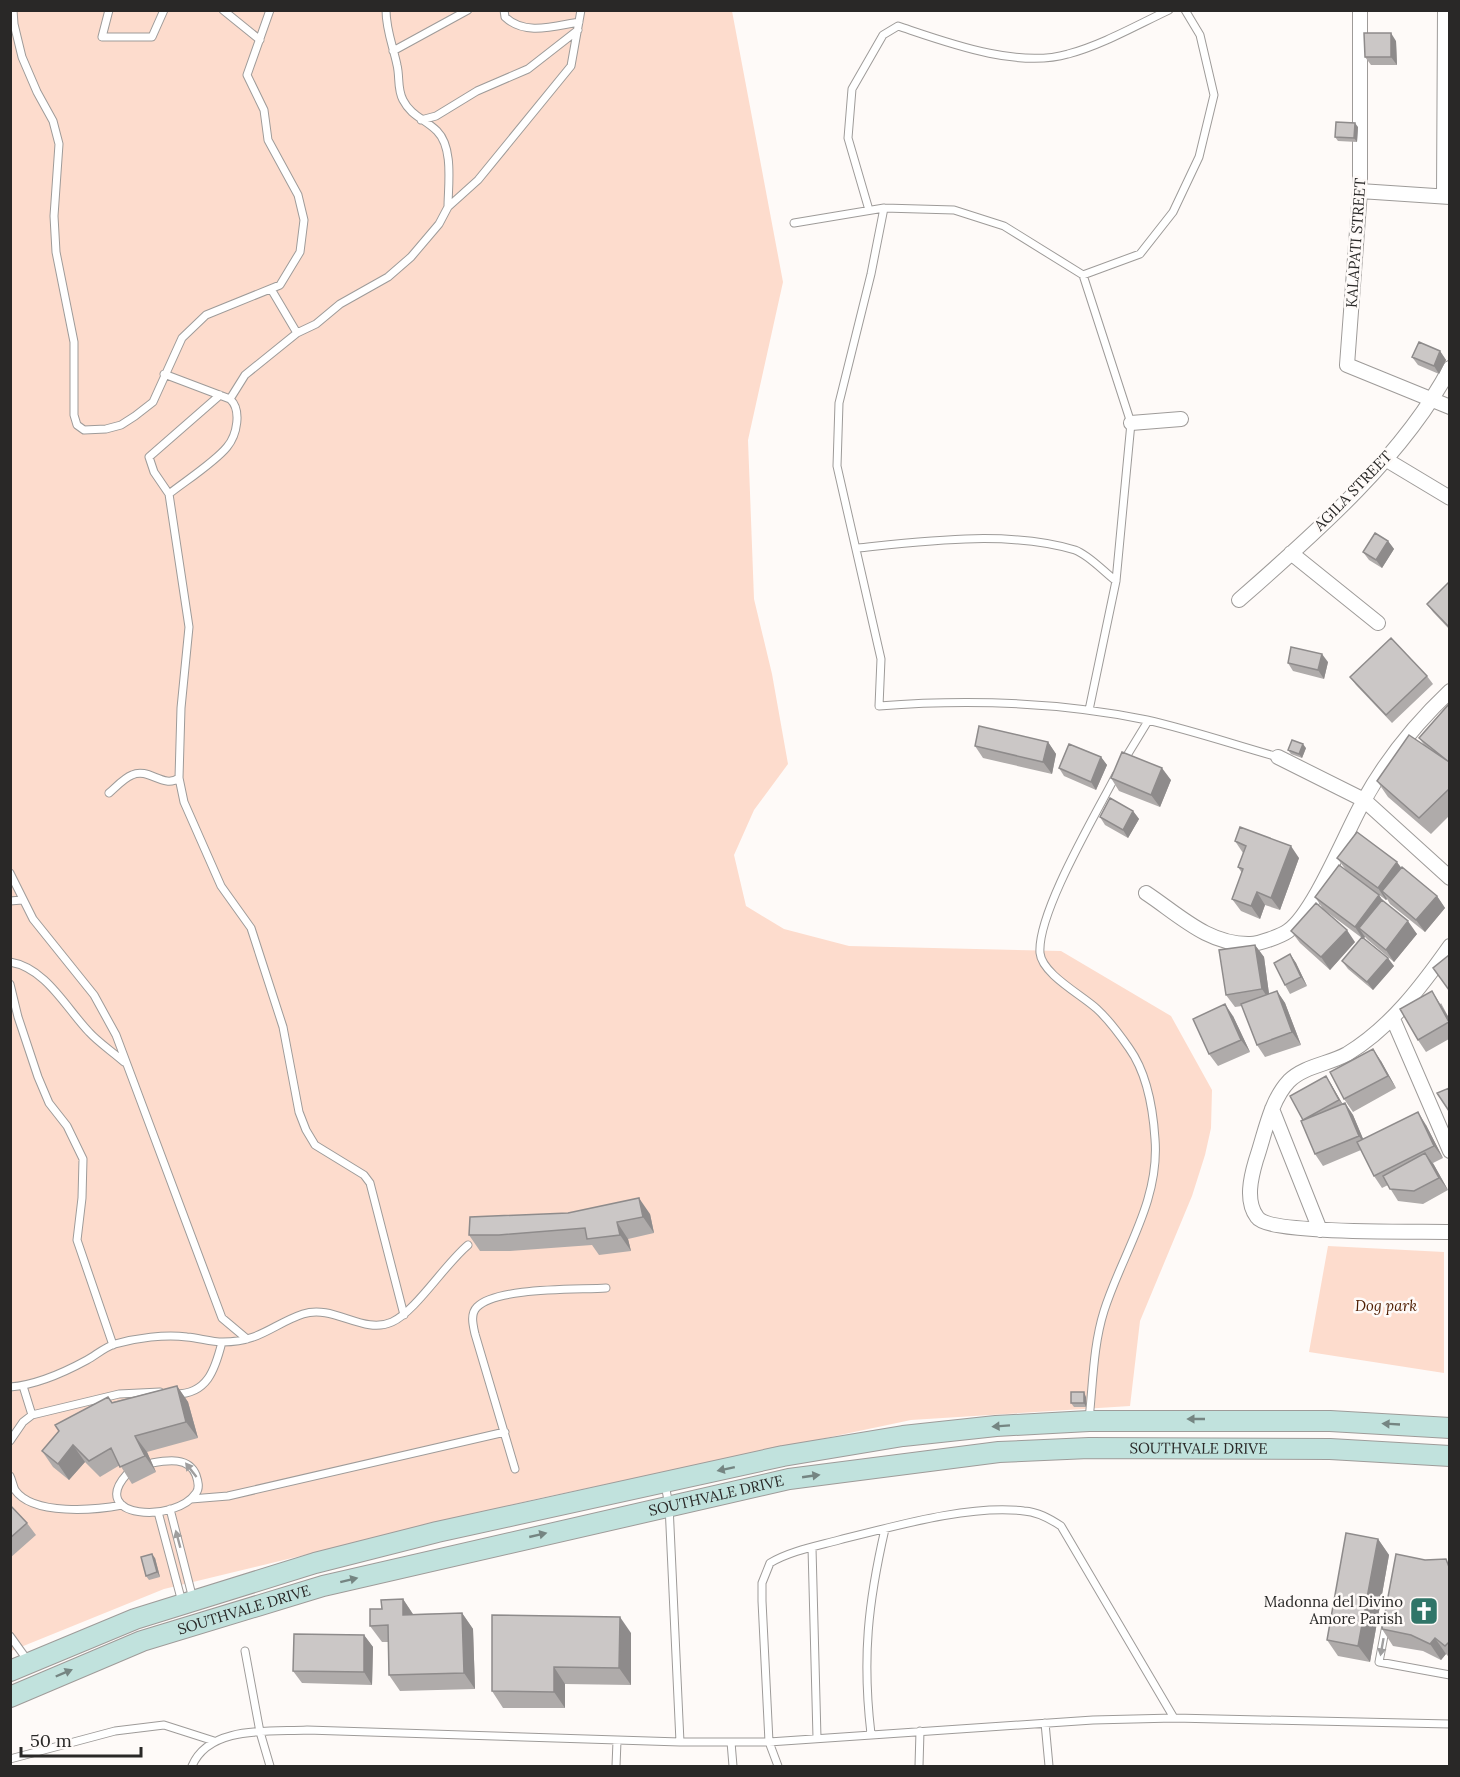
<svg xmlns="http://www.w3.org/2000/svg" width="1460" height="1777" font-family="Lora,serif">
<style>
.green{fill:#fddccd}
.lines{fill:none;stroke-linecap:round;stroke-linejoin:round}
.lane-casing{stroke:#9e9b99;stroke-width:9}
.street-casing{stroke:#9e9b99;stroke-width:16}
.secondary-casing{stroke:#9e9b99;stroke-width:22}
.lane{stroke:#fff;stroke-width:7}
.street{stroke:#fff;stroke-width:14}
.secondary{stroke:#c1e2dd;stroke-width:20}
.wall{fill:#afabaa}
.shaded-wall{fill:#8e8b8b}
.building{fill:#cbc7c6;stroke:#8e8b8b;stroke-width:1.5}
.oneway{fill:#758582}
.oneway2{fill:#9f9e9e}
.labels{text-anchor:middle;stroke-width:5;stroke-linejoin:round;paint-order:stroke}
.street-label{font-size:15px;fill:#292827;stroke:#fefaf8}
.park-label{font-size:15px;font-style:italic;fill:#4f1d00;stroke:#fefaf8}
.poi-label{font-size:15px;fill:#292827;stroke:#fefaf8;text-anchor:end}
</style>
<rect width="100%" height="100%" fill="#fefaf8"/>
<!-- green -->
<path class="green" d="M11,11H732L783,282L748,440L754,599L772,674L788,764L754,810L734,855L746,906L784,929L849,946L1061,951L1171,1016L1212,1090L1211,1128L1205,1155L1192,1196L1140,1321L1130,1406L911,1420L536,1499L164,1589L11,1651Z
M1328,1246L1444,1252V1373L1309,1352Z"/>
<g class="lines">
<!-- lane casing -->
<g class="lane-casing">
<path id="lane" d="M13,10L14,24L22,57L37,92L53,121L59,144L54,216L56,252L74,342V415L77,425L84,430L106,429L121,425L135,416L153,402L182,338L206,315L280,285L300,252L304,220L298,195L268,140L264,110L247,75L270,10
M109,10L102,37H152L164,10
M223,10L260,40
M386,10C386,30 393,46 397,65C400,77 397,89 403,100C411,116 425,119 437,131C454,148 448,186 448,207L478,180L571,66L581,10
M504,10L505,17C525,36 554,26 579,22
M393,51L468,10
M421,120L436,116L477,91L528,69L578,30
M884,208L871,274L839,403L837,466L881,659L879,706C969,699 1059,702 1147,720C1191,730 1235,745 1278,757
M869,210L848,138L852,89L883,35L898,26C946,42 1017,69 1068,54C1102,45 1137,25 1169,10
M794,223L884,208L954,210L1004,226L1083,275L1131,423L1116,581L1089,710
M1083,275L1140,254L1173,212L1199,157L1214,95L1200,35L1185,10
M271,289L297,333
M164,374L230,399L245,375L297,333L316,324L340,304L388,277L411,257L439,224L448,207
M230,399C242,410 237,435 227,447C215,462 184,482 169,494L189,627L181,708L179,778L184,802L221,886L251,928L283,1027L299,1112L306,1130L315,1145L364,1175L370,1183L404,1315
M169,494L154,472L149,457L220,395
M858,548C925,541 1009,530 1075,550C1089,555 1104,572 1116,581
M1123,762L1148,721
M109,793C116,787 124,778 132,775C149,767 163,789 179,778
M10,873L33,919L94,995L116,1035L222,1318L247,1339
M10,901L22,900
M10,962C46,968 66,1008 89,1032C99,1043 113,1052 124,1062
M10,984L18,1017L38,1077L49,1103L67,1126L83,1159L82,1198L77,1240L113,1345
M23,1386L32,1415
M10,1387C36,1385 65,1372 87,1360C96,1355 105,1347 115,1344C136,1338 165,1334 187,1337C199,1338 211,1342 223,1342C260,1342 273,1324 303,1314C334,1304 363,1335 392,1322C415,1312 445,1264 468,1245
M174,1394C207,1395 215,1370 222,1342
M1089,1419C1093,1384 1093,1346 1104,1311C1122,1254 1160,1202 1155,1139C1153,1108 1147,1073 1129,1048C1120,1035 1109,1020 1097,1009C1082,995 1042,974 1040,953C1037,913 1096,814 1116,775
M10,1441L23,1422L32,1415L119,1394L160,1392
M515,1469L475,1334C473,1325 470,1314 477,1307C497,1287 577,1290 606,1288
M127,1474C87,1518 175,1524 196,1493C200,1488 198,1481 196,1475C189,1457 168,1460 152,1463
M10,1476C12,1480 13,1486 15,1490C33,1516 96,1510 122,1505
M665,1485L669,1505L680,1742
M191,1499L228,1496L505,1432
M170,1509L193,1599
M158,1512L182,1602
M812,1548L817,1738
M1386,1625L1379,1662L1450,1675
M10,1636L28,1661
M245,1651L260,1732L270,1766
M1045,1723L1049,1766
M871,1734C862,1658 868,1603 885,1529
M731,1742L733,1766
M10,1759L115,1731L164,1725L214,1741
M192,1766C209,1725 270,1732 307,1730L680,1742H769L1093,1720L1174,1718L1450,1724
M616,1766L617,1741
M778,1766L769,1742L762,1601V1583L770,1563C790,1551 817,1546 839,1540C892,1527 970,1504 1024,1511C1038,1512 1049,1518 1061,1526L1174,1718
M919,1766L920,1731"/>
</g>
<!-- street casing -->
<g class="street-casing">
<path id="street" d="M1360,10V191L1347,365L1450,407
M1360,191L1450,197
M1444,195L1445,10
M1131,423L1181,419
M1385,459L1450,498
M1291,553L1378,623
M1239,600C1313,535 1404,456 1450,368
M1278,757L1364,800L1450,878
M1146,893C1178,914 1208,945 1250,944C1259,944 1281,936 1288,931C1314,913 1346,832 1363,802C1386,760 1415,724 1450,691
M1450,946C1421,987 1390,1028 1347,1054C1329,1064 1304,1066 1289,1081C1270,1101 1265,1134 1256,1160C1251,1177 1245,1201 1257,1217C1269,1235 1421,1231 1450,1232
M1393,1019L1450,1151
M1272,1109L1320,1230"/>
</g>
<!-- secondary casing -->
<g class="secondary-casing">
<g id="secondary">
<path d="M10,1671L135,1619L315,1563L437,1532L783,1456L903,1436L996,1426L1089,1421H1330L1450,1428"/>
<path id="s1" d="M10,1697L142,1641L323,1586L789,1479L999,1452L1089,1448L1330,1449L1450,1456"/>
</g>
</g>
<!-- lane -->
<use href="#lane" class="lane"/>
<!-- street -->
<use href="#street" class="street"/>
<!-- secondary -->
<use href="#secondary" class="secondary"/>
</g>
<!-- wall -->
<path class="wall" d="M1396,41L1397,65H1371L1365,57Z
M1358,127L1357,142L1338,141L1335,137Z
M1440,351L1446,360L1439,374L1418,365L1412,357Z
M1388,541L1394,549L1382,568L1369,560L1363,552Z
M1449,582V629L1433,612L1427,604Z
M1328,662L1324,679L1293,671L1288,663Z
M1427,676L1433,684L1392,723L1356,685L1350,677Z
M1449,704V816L1431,834L1388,797L1377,781L1425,746L1419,738Z
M1048,742L1056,754L1052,774L983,758L975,746Z
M1306,748L1302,758L1291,754L1288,750Z
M1101,757L1107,765L1096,790L1064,776L1059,768Z
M1111,778L1171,780L1160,807L1119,791Z
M1133,811L1139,819L1128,838L1105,825L1100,817Z
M1235,841L1299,858L1280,910L1265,905L1260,919L1241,911L1232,899L1242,873L1238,867L1243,853Z
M1337,858L1401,868L1437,896L1445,908L1425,932L1390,904L1387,899L1386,900L1346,870Z
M1379,895L1383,901L1417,934L1394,962L1368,940L1365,937L1364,938L1394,966L1373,990L1348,969L1342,961L1362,938L1323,909L1315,897Z
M1291,931L1355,942L1330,970L1300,943Z
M1255,945L1264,957L1269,994L1277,991L1285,1003L1301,1045L1265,1057L1257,1045L1242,1006L1235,1007L1226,995Z
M1290,954L1296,963L1307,986L1290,994L1285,985Z
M1441,1003L1449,1018V1039L1426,1052L1418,1040Z
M1233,1016L1250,1052L1218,1066L1209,1054Z
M1381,1061L1396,1088L1353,1112L1344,1099Z
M1331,1084L1342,1104L1345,1103L1353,1115L1363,1139L1426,1125L1443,1158L1433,1163L1448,1190L1423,1204L1398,1201L1388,1185L1382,1188L1374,1176L1361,1150L1323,1166L1315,1154L1303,1120Z
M650,1214L654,1233L628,1239L631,1251L599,1255L592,1245L510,1251H480L469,1235Z
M177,1386L188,1402L198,1438L147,1452L156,1472L132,1484L120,1465L100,1477L85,1462L69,1480L53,1467L42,1451L112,1402Z
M1086,1397V1407H1074L1071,1403Z
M10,1505L27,1523L36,1535L10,1558Z
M1378,1539L1389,1555L1370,1662L1338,1656L1327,1640Z
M155,1558L160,1577L149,1580L146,1576Z
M1449,1565V1657L1446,1654L1441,1660L1423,1651L1393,1646L1382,1629Z
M403,1599L413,1614L462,1613L473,1629L475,1689L400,1691L389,1675L388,1642H382L370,1626L382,1609Z
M631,1633V1685L565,1684V1708H503L492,1691Z
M364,1635L373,1647L372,1685L302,1683L293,1671Z"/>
<!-- shaded-wall -->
<path class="shaded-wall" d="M1391,33L1396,41L1397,65L1391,57Z
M1355,123L1358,127L1357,142L1354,138Z
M1440,351L1446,360L1439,374L1434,366Z
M1388,541L1394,549L1382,568L1376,560Z
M1322,654L1328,662L1324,679L1318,670Z
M1048,742L1056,754L1052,774L1043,762Z
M1303,744L1306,748L1302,758L1299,754Z
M1101,757L1107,765L1096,790L1091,782Z
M1162,768L1171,780L1160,807L1151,795Z
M1133,811L1139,819L1128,838L1123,830Z
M1291,846L1299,858L1280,910L1271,898Z
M1397,862L1406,874L1382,891L1387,899L1386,900L1378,888Z
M1257,892L1265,905L1260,919L1251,906Z
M1379,895L1387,907L1359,928L1365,937L1363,939L1355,927Z
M1437,896L1445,908L1425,932L1416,920Z
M1408,921L1417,934L1394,962L1386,950Z
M1347,930L1355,942L1330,970L1321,957Z
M1255,945L1264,957L1270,1001L1262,989Z
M1290,954L1296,963L1307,986L1301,977Z
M1388,958L1394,966L1373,990L1367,982Z
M1277,991L1285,1003L1301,1045L1292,1032Z
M1432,991L1449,1018V1021Z
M1225,1004L1233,1016L1250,1052L1241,1040Z
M1373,1049L1381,1061L1396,1088L1388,1076Z
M1326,1076L1331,1084L1345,1108L1339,1100Z
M1345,1103L1353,1115L1367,1148L1359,1136Z
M1418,1112L1426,1125L1443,1158L1434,1146Z
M1425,1153L1434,1165L1448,1190L1439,1178Z
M639,1198L650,1214L654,1233L643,1217Z
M617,1222L628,1239L631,1251L620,1235Z
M177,1386L188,1402L198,1438L186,1422Z
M1084,1392L1086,1397V1407L1084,1403Z
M135,1436L147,1452L156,1472L145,1456Z
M73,1445L85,1462L69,1480L58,1464Z
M1378,1539L1389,1555L1370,1662L1358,1646Z
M152,1554L155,1558L160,1577L157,1572Z
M403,1599L414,1616L403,1615Z
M462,1613L473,1629L475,1689L464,1673Z
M620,1617L631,1633V1685L619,1668Z
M364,1635L373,1647L372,1685L364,1672Z
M1435,1638L1446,1654L1441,1660L1430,1644Z
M554,1667L565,1684V1708L554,1692Z"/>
<!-- building -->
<path class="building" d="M1364,33H1391V57H1365Z
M1336,122L1355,123L1354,138L1335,137Z
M1419,342L1440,351L1434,366L1412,357Z
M1375,533L1388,541L1376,560L1363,552Z
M1449,582V627L1427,604Z
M1391,638L1427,676L1386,715L1350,677Z
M1291,647L1322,654L1318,670L1288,663Z
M1449,704V762L1419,738Z
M979,726L1048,742L1043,762L975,746Z
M1409,735L1449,762V789L1419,818L1377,781Z
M1292,740L1303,744L1299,754L1288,750Z
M1069,744L1101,757L1091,782L1059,768Z
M1122,752L1162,768L1151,795L1111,778Z
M1110,798L1133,811L1123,830L1100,817Z
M1240,827L1291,846L1271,898L1257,892L1251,906L1232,899L1243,869L1238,867L1246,846L1235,841Z
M1357,832L1397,862L1378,888L1337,858Z
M1339,865L1379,895L1355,927L1315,897Z
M1402,867L1437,896L1416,920L1382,891Z
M1382,900L1408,921L1386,950L1359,928Z
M1316,903L1347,930L1321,957L1291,931Z
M1362,937L1388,958L1367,982L1342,961Z
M1255,945L1262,989L1226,995L1219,950Z
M1290,954L1301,977L1285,985L1274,963Z
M1449,955V990L1433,968Z
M1277,991L1292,1032L1257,1045L1241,1004Z
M1432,991L1449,1022L1418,1040L1400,1009Z
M1225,1004L1241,1040L1209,1054L1193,1019Z
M1373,1049L1388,1076L1344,1099L1330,1072Z
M1326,1076L1339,1100L1303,1120L1290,1096Z
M1449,1088V1111L1437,1093Z
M1345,1103L1359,1136L1315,1154L1301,1121Z
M1418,1112L1434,1146L1374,1176L1357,1142Z
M1425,1153L1439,1178L1414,1191L1390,1189L1383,1176Z
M639,1198L643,1217L617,1222L620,1235L587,1239L585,1228L499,1235H469L470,1217L568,1213Z
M177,1386L186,1422L135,1436L145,1456L120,1467L111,1448L89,1461L73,1445L58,1464L42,1451L59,1431L55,1425L108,1397L112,1403Z
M1071,1392H1084V1403H1071Z
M10,1505L27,1523L10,1538Z
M1346,1533L1378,1539L1358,1646L1327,1640Z
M152,1554L157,1572L146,1576L141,1557Z
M1396,1554L1425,1560L1446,1559L1449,1567V1566V1642L1445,1646L1435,1638L1430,1644L1411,1635L1382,1629Z
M403,1599V1615L462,1613L464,1673L389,1675L388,1625L370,1626V1609H382L381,1600Z
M492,1615L620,1617L619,1668L554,1667V1692L492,1691Z
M294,1634L364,1635V1672L293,1671Z"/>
<!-- one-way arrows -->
<defs><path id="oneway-solid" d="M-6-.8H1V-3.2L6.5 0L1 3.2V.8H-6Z" transform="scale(1.5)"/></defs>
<g class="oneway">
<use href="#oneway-solid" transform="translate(1196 1419) rotate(-180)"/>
<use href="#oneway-solid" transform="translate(1391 1424) rotate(-177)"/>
<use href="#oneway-solid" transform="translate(1001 1426) rotate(176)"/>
<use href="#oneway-solid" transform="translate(726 1469) rotate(168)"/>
<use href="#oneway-solid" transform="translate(811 1476) rotate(-8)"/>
<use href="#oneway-solid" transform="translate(538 1535) rotate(-13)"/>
<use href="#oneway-solid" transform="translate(349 1580) rotate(-14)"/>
<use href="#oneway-solid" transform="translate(64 1673) rotate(-23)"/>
</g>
<g class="oneway2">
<use href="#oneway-solid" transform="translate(191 1470) rotate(-128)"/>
<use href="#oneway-solid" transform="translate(178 1539) rotate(-105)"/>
<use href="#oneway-solid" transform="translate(1382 1647) rotate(100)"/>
</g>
<!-- icons -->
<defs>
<g id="church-square" transform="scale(1.5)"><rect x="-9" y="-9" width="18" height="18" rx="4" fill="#307568" stroke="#fefaf8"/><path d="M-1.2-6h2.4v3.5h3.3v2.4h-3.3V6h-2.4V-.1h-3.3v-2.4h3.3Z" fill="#fff"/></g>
</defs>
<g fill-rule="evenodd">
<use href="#church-square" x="1424" y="1611"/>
</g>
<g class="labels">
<!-- street labels -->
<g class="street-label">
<text transform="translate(1356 243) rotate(-86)" y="5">KALAPATI STREET</text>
<text transform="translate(1353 491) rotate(-46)" y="5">AGILA STREET</text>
<text dy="5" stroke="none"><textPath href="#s1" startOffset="1222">SOUTHVALE DRIVE</textPath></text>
<text dy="5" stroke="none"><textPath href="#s1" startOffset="736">SOUTHVALE DRIVE</textPath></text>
<text dy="5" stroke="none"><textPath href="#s1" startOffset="250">SOUTHVALE DRIVE</textPath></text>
</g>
<!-- park labels -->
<g class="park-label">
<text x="1386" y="1311">Dog park</text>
</g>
<!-- poi labels -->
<g class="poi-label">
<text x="1403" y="1607">Madonna del Divino<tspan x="1403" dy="17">Amore Parish</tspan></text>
</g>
</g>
<!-- border -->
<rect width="1460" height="1777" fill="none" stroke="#292827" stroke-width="24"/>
<!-- scale -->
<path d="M21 1747v9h120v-9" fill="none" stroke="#292827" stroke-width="3"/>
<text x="30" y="1747" font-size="18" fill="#292827" stroke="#fefaf8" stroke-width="4.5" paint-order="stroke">50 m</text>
</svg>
